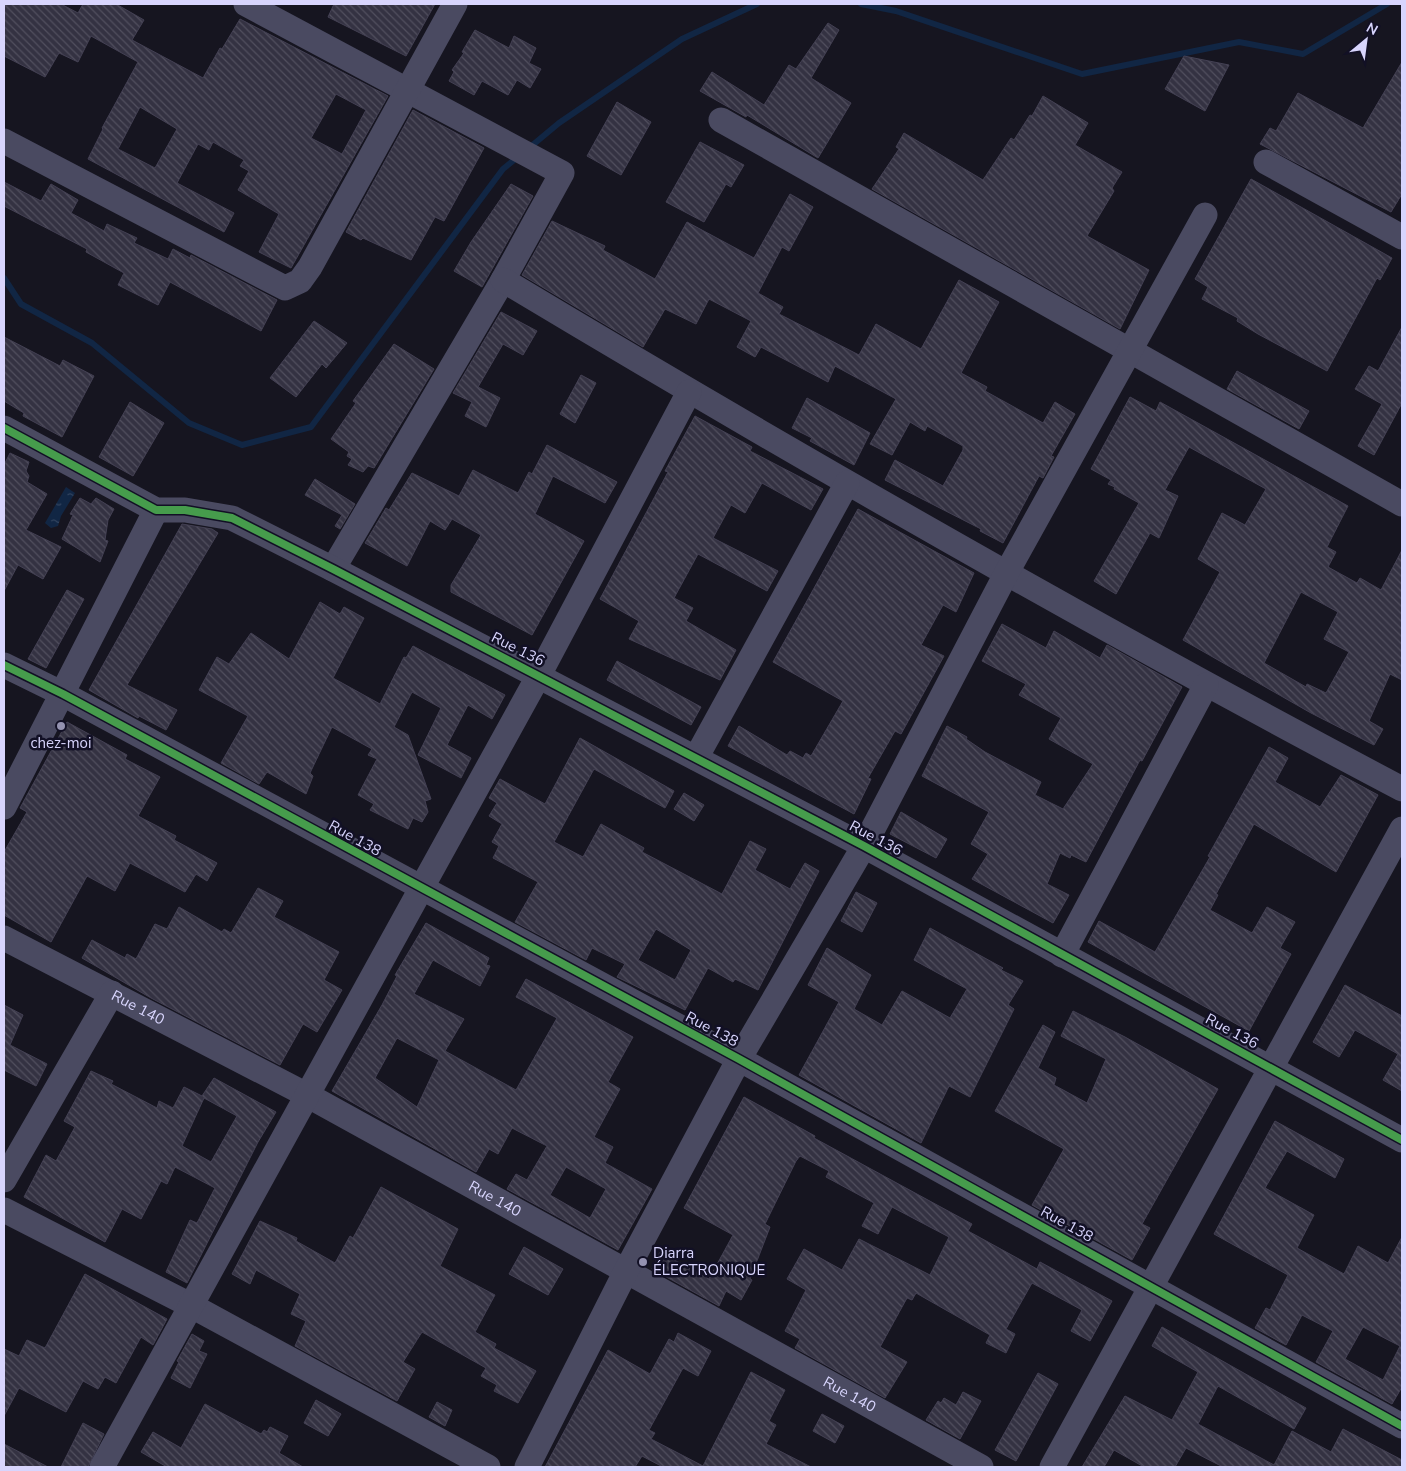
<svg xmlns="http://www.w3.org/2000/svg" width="1406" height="1471" font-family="'Nunito Sans',sans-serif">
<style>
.water{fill:url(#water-ripples)}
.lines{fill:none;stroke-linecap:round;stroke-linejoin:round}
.stream{stroke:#112644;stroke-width:6}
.building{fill:url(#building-back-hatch);stroke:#434053;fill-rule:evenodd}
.street{stroke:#4a4a61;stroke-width:25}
.cycleway-casing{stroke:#121025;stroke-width:11}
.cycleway{stroke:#469c4c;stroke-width:8}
.poi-dot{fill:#9492b0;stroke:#121025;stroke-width:2}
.labels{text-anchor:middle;stroke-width:5;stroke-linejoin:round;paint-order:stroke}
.street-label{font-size:15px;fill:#d8d5fd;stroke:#121025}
.poi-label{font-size:15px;fill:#d8d5fd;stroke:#121025}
</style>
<defs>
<pattern id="water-ripples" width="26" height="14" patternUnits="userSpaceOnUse" patternTransform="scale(1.25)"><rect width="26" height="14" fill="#112644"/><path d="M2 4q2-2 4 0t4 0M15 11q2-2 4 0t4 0" fill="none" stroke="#334560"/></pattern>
<pattern id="building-back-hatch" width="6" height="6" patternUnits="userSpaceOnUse" patternTransform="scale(1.25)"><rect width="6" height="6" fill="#343242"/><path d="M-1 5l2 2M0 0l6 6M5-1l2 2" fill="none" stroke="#514f5e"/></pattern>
</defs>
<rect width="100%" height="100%" fill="#161520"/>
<!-- water -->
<path class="water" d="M66,487L75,493L61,516L58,526L51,528L45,523Z"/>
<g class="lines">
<!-- stream -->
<path class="stream" d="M861,4L896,11L1082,74L1239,42L1303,54L1387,4
M529,148L559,123L682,39L757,4
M4,278L21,304L92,343L189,423L242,445L311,427L503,169L519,156"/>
</g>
<!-- building -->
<path class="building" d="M4,4H61L78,13L83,4H116L144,20L132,40L203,78L220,48L222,49L240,19L388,96L291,268L259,252L279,214L238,190L249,171L240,166L244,160L213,142L209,150L198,144L177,183L234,213L224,232L88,159L103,129L102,128L138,62L91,36L78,62L59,53L45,77L4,56ZM336,94L366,110L342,154L311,138ZM140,107L177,129L155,168L118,149Z
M334,4H435L406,56L328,17Z
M828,23L839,30L811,78L851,103L818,158L747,115L746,117L700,91L712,72L764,105L789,65L796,69Z
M475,30L509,48L514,36L536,48L529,63L541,69L530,88L517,80L508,95L482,81L474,95L449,81L454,72L452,70L464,53L462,52Z
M1184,56L1229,65L1205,111L1165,89Z
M1402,62V194L1391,212L1260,144L1270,128L1276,131L1298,93L1363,128Z
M1043,96L1088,123L1075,145L1122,172L1112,188L1114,191L1087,236L1149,270L1120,329L872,189L899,149L896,147L904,133L983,180L1011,138L1014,140L1030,115L1032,116Z
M617,102L651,122L621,175L587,156Z
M413,110L484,148L444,221L435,217L411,260L363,238L361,240L346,232Z
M700,142L744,165L731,187L726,184L704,222L666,202Z
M1251,179L1392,258L1380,280L1377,278L1327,371L1258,334L1237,321L1238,318L1202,299L1208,287L1195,279Z
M4,182L41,201L51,184L78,200L71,213L104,231L107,224L137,238L134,243L168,259L173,249L190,258L191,255L277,300L261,331L170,282L158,305L118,285L124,273L86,252L87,249L4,206Z
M511,184L533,196L482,287L454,271L471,242Z
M790,194L813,207L789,251L782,247L758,293L783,307L779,314L859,355L876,324L921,349L959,280L999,302L961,373L987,387L985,391L1043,423L1055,402L1075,414L1051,456L1054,457L1043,478L1039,476L1003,543L980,531L981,529L885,480L895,460L943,486L963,450V446L927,426L925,431L910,422L892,455L870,444L896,399L835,366L828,382L761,347L755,357L737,347L751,321L709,299L696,324L665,309L643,347L522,275L552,221L605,246L603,250L655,279L687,222L754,258Z
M501,312L537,331L523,355L503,344L478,387L500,398L486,427L465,416L472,402L453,393Z
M314,321L347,343L326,368L322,364L296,397L270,378Z
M1402,327V403L1374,455L1358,446L1382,404L1355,389L1369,366L1378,371Z
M4,337L60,366L63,360L94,376L62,437L23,416L24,413L4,401Z
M394,344L434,369L374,468L368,466L363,472L348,465L352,459L347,456L349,452L331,439L356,403L353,401Z
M1237,371L1309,411L1299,429L1227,389Z
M581,375L596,383L575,423L560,414Z
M1130,397L1156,411L1160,402L1348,506L1327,547L1336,552L1328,567L1357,583L1360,578L1381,590L1402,550V680L1390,674L1369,721L1383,729L1374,745L1311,713L1183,640L1220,572L1198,559L1222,513L1245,525L1266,489L1189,447L1165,490L1178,496L1159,538L1150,533L1116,594L1094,581L1139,503L1114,489L1115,487L1108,484L1111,480L1091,469ZM1301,592L1338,612L1324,639L1349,652L1326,693L1307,684L1306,687L1264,663Z
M807,398L870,433L854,465L810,441L812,438L792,428Z
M130,402L164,423L133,476L99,457Z
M695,416L752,447L750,451L823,489L811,510L762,483L745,513L731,505L713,538L778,571L767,591L698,554L674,598L693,608L686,621L736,650L720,680L629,639L639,621L600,599L668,472L665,471Z
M547,445L617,482L605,503L553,476L535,514L584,541L532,635L451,592V585L481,535L452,519L445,530L430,521L407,566L365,543L386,508L389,510L412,473L459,496L473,470L518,493L529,472L532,474Z
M10,453L29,462L26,471L29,476L27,482L47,494L26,530L61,547L43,579L18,565L4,591V465Z
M315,479L355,504L340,529L335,526L342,515L305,495Z
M80,498L91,504L96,498L114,509L108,520L105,540L108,541L100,562L62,539L73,515L70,514Z
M858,509L974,573L956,612L943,605L921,645L944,656L901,734L895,731L868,778L871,779L854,814L728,746L739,726L787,755L790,751L803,758L806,753L811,756L843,701L773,662Z
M182,524L212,529L218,533L127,685L177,710L166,730L139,716L138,718L89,690Z
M67,590L84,599L46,668L28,659Z
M320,602L340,614L344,607L364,618L333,678L380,704L404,657L406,658L413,646L505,695L492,719L468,705L447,745L471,758L461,778L418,755L441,708L412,692L394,727L408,735L431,799L425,801L428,812L422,822L413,818L408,829L370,810L374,804L358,795L377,759L368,755L372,749L332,727L310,773L313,776L306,794L267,772L259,784L221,763L248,716L199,690L217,657L229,664L251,633L289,659Z
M1002,624L1046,648L1054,631L1100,658L1107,645L1182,687L1142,761L1140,760L1086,862L1071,855L1070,858L1060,853L1047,884L1069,895L1053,923L972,879L988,854L971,844L989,812L922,776L947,726L967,737L966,739L985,752L1041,782L1035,795L1063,809L1093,764L1049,739L1061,718L1019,695L1026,684L982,661Z
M617,661L701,707L691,725L607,680Z
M67,722L127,755L125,759L160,777L138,816L176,836L174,840L217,863L207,881L196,874L185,892L130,863L115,891L87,876L51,942L4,915V852L27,812L20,808Z
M580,738L674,791L665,808L594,769L554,842L583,857L601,824L644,848L642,852L722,894L750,841L766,849L755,870L790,889L805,863L819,871L758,990L735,979L733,982L708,968L685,1010L617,977L625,964L592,948L586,960L515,922L538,882L493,858L499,846L492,842L502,824L489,816L497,803L489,798L500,779L545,804ZM656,929L691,950L675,980L638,960Z
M1269,747L1288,758L1275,782L1320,807L1341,775L1378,795L1336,872L1254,824L1216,894L1218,895L1210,910L1252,933L1267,907L1295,922L1280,948L1291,954L1249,1031L1088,942L1099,921L1155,952L1210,857L1208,856Z
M684,793L704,805L694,821L674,809Z
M901,812L947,839L936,858L890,834Z
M258,888L283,901L274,917L339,952L324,980L342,990L317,1032L303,1024L280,1065L151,998L82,958L92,940L125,958L127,954L136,959L155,924L167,929L179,907L222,932L224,929L231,933Z
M856,892L877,903L862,932L841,921Z
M426,923L489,958L486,965L490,966L480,986L433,960L414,994L464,1019L445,1051L516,1090L557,1018L516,997L526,979L633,1037L608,1082L620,1089L594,1137L613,1147L605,1163L652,1189L618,1250L507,1189L516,1174L527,1180L547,1146L512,1128L498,1154L489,1149L476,1172L332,1091L382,1005L397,976L395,975ZM397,1038L439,1060L417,1107L375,1078ZM566,1167L606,1189L590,1218L550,1195Z
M930,928L1003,968L1001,970L1023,981L1008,1005L1014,1009L970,1097L949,1086L921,1143L799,1075L839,1002L808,985L827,948L871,975L854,1009L882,1025L902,991L950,1018L967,989L914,960Z
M1345,985L1402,1016V1091L1383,1080L1398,1054L1355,1030L1339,1057L1313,1042Z
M4,1005L23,1015L10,1045L47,1064L36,1086L4,1070Z
M1073,1011L1125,1037L1218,1089L1142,1224L1150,1228L1132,1260L1032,1205L1064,1149L995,1111L1043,1025L1055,1032L1038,1068L1056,1078L1054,1085L1087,1103L1106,1059L1061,1036Z
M91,1071L113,1081L111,1084L157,1108L159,1101L173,1108L184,1087L202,1096L214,1078L276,1112L258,1142L187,1283L166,1272L190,1220L197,1223L215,1188L175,1167L167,1184L161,1181L141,1219L122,1209L105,1242L24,1197L46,1155L56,1161L75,1127L64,1121ZM204,1098L237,1116L211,1162L182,1146Z
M744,1097L815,1136L814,1138L972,1224L968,1231L1037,1269L1040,1262L1112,1301L1090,1341L1071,1331L1082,1310L1032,1283L1006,1329L1015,1334L1006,1353L986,1343L990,1335L916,1293L912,1300L907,1298L880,1347L907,1362L885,1398L795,1348L800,1339L785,1331L806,1290L787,1279L804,1249L842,1270L859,1239L930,1275L949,1237L892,1207L878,1234L862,1226L874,1203L826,1177L829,1171L800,1156L796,1161L765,1224L770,1227L750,1279L752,1280L741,1300L726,1291L719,1306L652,1269L660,1252L709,1279L733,1235L684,1208Z
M1275,1121L1344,1159L1335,1178L1287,1151L1265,1188L1314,1215L1297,1248L1344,1274L1358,1246L1388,1263L1402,1237V1387L1392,1404L1316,1362L1333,1331L1302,1315L1286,1345L1255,1328L1266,1308L1270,1310L1288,1275L1214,1234ZM1363,1327L1400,1346L1383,1380L1345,1359Z
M381,1187L458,1229L440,1266L495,1295L475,1332L496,1344L494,1348L536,1371L518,1403L494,1391L497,1385L481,1376L486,1368L422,1332L403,1362L415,1369L397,1401L295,1346L306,1321L291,1314L300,1294L256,1270L250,1284L232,1274L260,1221L297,1238L296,1241L335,1263L350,1236L353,1238Z
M524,1247L563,1269L548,1295L509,1274Z
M85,1274L167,1319L153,1345L141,1337L116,1383L105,1377L98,1389L83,1381L66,1412L19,1388L4,1416V1349L19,1356L27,1340L45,1348Z
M1162,1327L1306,1408L1294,1429L1218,1386L1198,1424L1274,1465L1292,1431L1331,1452L1343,1429L1402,1460V1467H1223L1186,1448L1175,1467H1144L1114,1450L1104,1467H1082L1125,1396L1172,1420L1198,1372L1152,1346Z
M678,1333L711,1351L698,1376L683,1368L649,1430L655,1433L651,1439L703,1466L751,1372L785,1390L769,1421L776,1425L766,1444L811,1467H663L642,1456L635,1467H545L608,1350L650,1374L669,1339L674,1342Z
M192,1334L204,1341L199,1351L207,1354L190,1388L171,1378L179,1362L177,1361Z
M1038,1373L1058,1384L1016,1461L995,1450Z
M963,1392L981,1401L960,1439L926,1420L938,1401L941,1403L944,1398L956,1405Z
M316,1400L341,1414L328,1436L304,1423Z
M437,1402L452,1410L445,1426L429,1417Z
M205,1404L261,1434L264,1430L267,1432L270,1427L288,1436L279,1453L303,1467H167L141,1452L153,1432L181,1448Z
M822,1414L844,1426L835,1443L813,1431Z
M83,1423L104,1434L88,1467H61Z
M4,1444L48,1467H4Z"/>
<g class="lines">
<!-- street -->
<g class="street">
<path d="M246,4L562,173L503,280L333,569"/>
<path d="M721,120L1402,504"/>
<path d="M4,141L285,288L300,281L310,267L455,4"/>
<path d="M1266,162L1402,237"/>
<path d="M503,280C798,457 1097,628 1402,789"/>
<path d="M4,428L156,510H185L232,518L333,569L864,846L1402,1140"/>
<path d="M4,665L63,694L739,1059L1402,1426"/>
<path d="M696,758L847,483"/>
<path d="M4,807L156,510"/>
<path id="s1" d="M4,938L307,1095L981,1467"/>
<path d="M1062,955L1206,685"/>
<path d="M4,1180L112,993"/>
<path d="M4,1210L190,1305L488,1467"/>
<path d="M102,1467L539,675L689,392"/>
<path d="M527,1467L626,1271L739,1059L864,846L1007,572L1205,215"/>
<path d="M1052,1467L1402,829"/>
</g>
<!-- cycleway casing -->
<g class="cycleway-casing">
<path id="cycleway" d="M4,428L156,510H185L232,518L333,569L864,846L1402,1140
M4,665L63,694L739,1059L1402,1426"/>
</g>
<!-- cycleway -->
<use href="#cycleway" class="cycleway"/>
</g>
<!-- markers -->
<g class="poi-dot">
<circle cx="61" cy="726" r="5"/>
<circle cx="643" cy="1262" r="5"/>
</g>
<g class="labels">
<!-- street labels -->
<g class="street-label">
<text transform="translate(518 649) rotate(27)" y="5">Rue 136</text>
<text transform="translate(355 838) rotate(29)" y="5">Rue 138</text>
<text transform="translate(876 838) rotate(28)" y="5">Rue 136</text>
<text dy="5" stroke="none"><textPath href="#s1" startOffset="151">Rue 140</textPath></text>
<text transform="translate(712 1029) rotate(28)" y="5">Rue 138</text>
<text transform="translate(1232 1031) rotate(28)" y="5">Rue 136</text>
<text dy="5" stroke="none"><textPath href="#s1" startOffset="556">Rue 140</textPath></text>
<text transform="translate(1067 1224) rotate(29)" y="5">Rue 138</text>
<text dy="5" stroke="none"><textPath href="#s1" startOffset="961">Rue 140</textPath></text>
</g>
<!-- poi labels -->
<g class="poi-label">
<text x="61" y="748">chez-moi</text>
<text x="653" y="1258" text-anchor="start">Diarra<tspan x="653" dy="17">ÉLECTRONIQUE</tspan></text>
</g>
</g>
<!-- border -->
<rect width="1406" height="1471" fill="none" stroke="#d8d5fd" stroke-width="10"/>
<!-- north arrow -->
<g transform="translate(1366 40) rotate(29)" stroke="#121025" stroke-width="4" paint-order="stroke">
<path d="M0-4L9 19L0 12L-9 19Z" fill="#d8d5fd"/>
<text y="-8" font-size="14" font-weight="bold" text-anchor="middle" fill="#d8d5fd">N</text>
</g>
</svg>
